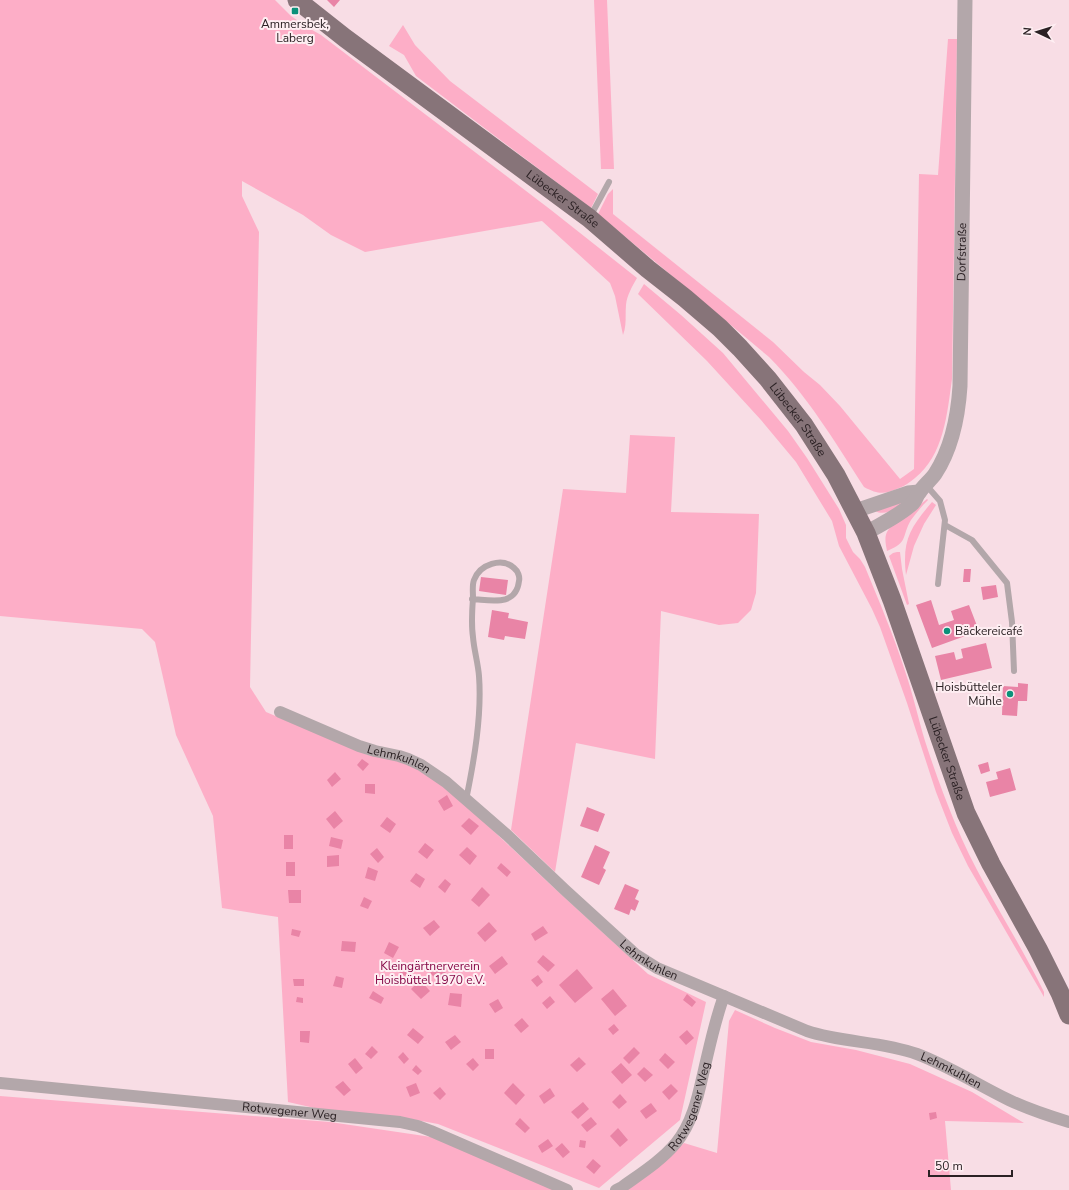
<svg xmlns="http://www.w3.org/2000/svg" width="1069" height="1190" font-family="'Nunito Sans',sans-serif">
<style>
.green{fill:#fdaec7}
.building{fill:#e984a6}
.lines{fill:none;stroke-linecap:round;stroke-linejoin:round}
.service{stroke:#b3a7aa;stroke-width:6}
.minor{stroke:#b3a7aa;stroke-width:12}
.tertiary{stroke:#b3a7aa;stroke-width:15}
.primary{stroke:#877479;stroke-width:19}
.poi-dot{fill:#0b917a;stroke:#feeef2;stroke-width:1.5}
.labels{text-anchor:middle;stroke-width:4;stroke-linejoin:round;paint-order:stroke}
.poi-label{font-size:12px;fill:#2b2124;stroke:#feeef2}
.street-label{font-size:12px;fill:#2b2124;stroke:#feeef2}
.park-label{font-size:12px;fill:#860947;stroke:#feeef2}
</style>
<rect width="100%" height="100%" fill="#f8dde5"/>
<!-- green -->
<path class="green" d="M0,0H275L291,16L307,27L321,35L551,210L637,278C632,287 627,295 626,305C625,315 627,325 623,335L615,296L610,283L542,221L365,252L331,235L303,215L242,181V196L259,232L250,687L266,712L368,755L406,762L436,777L551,885L648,974L706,1002L680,1120L599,1188L438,1124L400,1117L319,1109L288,1102L278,917L222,908L213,816L176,735L155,642L142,629L0,616Z
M594,0H607L614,169H601Z
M403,25L415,45L450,81L598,194L591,208L491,133L416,76L404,55L389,46Z
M948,39H957L952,379C947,414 944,455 915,478C910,482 905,486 899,488C885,494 879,495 864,487C835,442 807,395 769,357L598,214L608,194L613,189V214L773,342L804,372L820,385L840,406L900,479L914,469L919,174L938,175Z
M644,284L681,315L723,353L788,431L807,458L839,509L846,525V538L853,552L860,559L865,567C879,601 894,636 905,671C913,694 918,718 925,741C934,769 944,796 955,823C979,882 1016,935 1044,992V997L968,866L952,833L936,792L907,703L880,627L872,609L839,546L832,521L796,462L761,420L707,361L638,294Z
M630,435L675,437L671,512L759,514L756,593L751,610L738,623L719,625L661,611L655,759L576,743L555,872L511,830L563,489L626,493Z
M912,496C902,503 888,518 875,511Z
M927,499L928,500C922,506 916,513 911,520C901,537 909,542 887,551C886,545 884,538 887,532C894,519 915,510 927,499Z
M932,502L936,505L924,524L914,546L906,575C902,540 910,528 932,502Z
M897,552H900L902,569L909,604L907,605L889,556L893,553Z
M735,1010L775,1028L811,1042L856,1050L910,1064L972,1092L1024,1123L945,1121L951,1190H627L684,1143L717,1153L729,1021Z
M0,1096L330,1122L438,1138L558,1190H0Z"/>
<!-- building -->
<path class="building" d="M327,0H340L334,7Z
M964,569H971L970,582H963Z
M481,577L508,580L506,595L479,591Z
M996,585L998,597L983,600L981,587Z
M931,600L939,625L954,620L951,611L969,605L979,631L932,648L916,605Z
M492,610L509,613L508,618L528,622L525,639L505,636L504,640L488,637Z
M986,643L992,668L941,680L935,656L954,652L956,660L963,658L961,649Z
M1018,683L1028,684L1027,701H1018L1017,716L1002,715L1003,686L1018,687Z
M362,759L369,764L363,771L357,765Z
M988,762L990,771L981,774L978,765Z
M1010,768L1016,790L990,797L986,782L998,779L996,772Z
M335,772L341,779L332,787L327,780Z
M365,784H375V794L365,793Z
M447,795L453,806L444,811L438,801Z
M587,807L605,814L598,832L580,826Z
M335,811L343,821L334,829L326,819Z
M387,817L396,824L390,833L380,826Z
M469,818L479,826L471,835L461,826Z
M284,835H293V849H284Z
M331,837L343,840L341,849L329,846Z
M425,843L434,850L427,859L418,852Z
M595,845L610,852L603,868L606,870L599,885L581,877Z
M467,847L477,856L470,865L459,855Z
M377,848L384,857L378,863L370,854Z
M339,855V866L327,867V856Z
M286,862H295V876H286Z
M501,863L511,872L507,877L497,868Z
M368,867L378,871L375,881L365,878Z
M416,873L425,879L420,888L410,881Z
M445,879L451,884L445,893L438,887Z
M625,884L639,890L635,899L639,901L635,911L631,909L629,915L614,909Z
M482,887L490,895L479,907L471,900Z
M288,890H301V903H289Z
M364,897L372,901L368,909L360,906Z
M434,920L440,927L430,936L423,928Z
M489,922L497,931L485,942L477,933Z
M543,926L548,933L535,941L531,934Z
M292,929L301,931L299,937L291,935Z
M342,941L356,942L355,952L341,951Z
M389,942L399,947L393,958L384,953Z
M543,955L555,965L548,972L537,962Z
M502,956L508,964L495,974L489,966Z
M438,965L448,975L440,983L430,973Z
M399,966L408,972L405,976L396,970Z
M577,969L593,988L575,1003L559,985Z
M538,975L543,982L537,987L531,980Z
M336,976L344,978L342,988L333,986Z
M293,979H304V986H294Z
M420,980L430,991L421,999L411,989Z
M613,989L627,1006L615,1016L601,999Z
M373,991L384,998L381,1004L369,998Z
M450,993L462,994L461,1007L448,1005Z
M687,994L696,1002L692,1007L683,1000Z
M550,996L555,1002L547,1009L542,1003Z
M297,997L303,998V1003L296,1002Z
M498,999L503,1008L495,1013L489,1004Z
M522,1018L529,1026L521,1033L514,1025Z
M614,1024L619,1030L613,1035L608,1029Z
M413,1028L424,1037L418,1044L407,1035Z
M687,1030L694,1038L686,1045L679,1037Z
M300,1031H310L309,1043L300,1042Z
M455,1035L461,1042L451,1050L445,1042Z
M372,1046L378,1052L371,1059L365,1054Z
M634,1047L640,1053L629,1064L623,1058Z
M485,1049H494V1059H485Z
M403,1052L409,1059L404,1064L398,1057Z
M665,1053L675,1062L668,1069L659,1060Z
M579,1057L586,1064L577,1072L570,1065Z
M355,1058L363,1068L356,1074L348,1064Z
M473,1058L479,1065L473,1071L466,1064Z
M621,1063L632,1075L622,1084L611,1072Z
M416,1065L422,1071L418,1075L412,1070Z
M644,1067L653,1075L645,1082L637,1074Z
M343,1081L351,1090L344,1096L335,1087Z
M416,1083L420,1093L410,1097L406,1087Z
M513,1083L525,1095L516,1105L504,1093Z
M671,1084L678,1091L669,1100L662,1092Z
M440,1087L446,1094L440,1100L433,1093Z
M550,1088L555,1096L544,1104L539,1096Z
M620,1094L627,1102L619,1109L612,1102Z
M583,1102L589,1109L578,1119L571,1112Z
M651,1103L657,1111L646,1119L640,1111Z
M936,1112L937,1118L930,1120L929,1113Z
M591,1117L597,1124L587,1132L581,1125Z
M520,1118L530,1128L525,1133L515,1124Z
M618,1128L628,1140L620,1147L610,1136Z
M548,1139L553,1146L542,1153L538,1146Z
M580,1140L586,1141L585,1148L579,1147Z
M562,1143L570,1152L563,1158L555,1149Z
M593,1159L601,1166L594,1174L586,1167Z"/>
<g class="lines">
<!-- service -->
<path class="service" d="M590,217L609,182
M926,485L940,501L945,520L938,584
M945,525L972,540L1007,583L1012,622L1014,671
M466,800C474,761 482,716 479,676C478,663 474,650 473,637C471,624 472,611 473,598C473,592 472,585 474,580C480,564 502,557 514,568C518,571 520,577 519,581C516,607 491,600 472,599"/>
<!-- minor -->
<g class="minor">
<path id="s1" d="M280,712L359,746L375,751L399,756L408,759L421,765L446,782L507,835L565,890L635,954L657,968L807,1031C843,1043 881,1041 917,1054C949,1066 978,1085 1009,1100C1028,1109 1049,1116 1069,1122"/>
<path id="s2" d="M0,1083L400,1122L418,1126L431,1131L567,1190"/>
<path id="s3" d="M616,1190L622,1187C640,1174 661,1161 676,1143C693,1122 698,1096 704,1070C710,1045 715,1020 724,996"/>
</g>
<!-- tertiary -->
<g class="tertiary">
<path d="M855,511L908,493L919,492"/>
<path id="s4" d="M866,533C881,524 899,516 913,503C916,500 916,496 919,493C923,486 930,481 935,474C952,448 958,418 960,386L965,0"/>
</g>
<!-- primary -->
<path class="primary" id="s5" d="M297,0L345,38L589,218L648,269L685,298L720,328L740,348L768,379L804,425L836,475L866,533L892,600L966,813L991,864L1038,949L1060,993L1069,1015"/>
</g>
<!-- markers -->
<g class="poi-dot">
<rect x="291" y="7" width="8" height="8" rx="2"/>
<circle cx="947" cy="631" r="4"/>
<circle cx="1010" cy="694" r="4"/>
</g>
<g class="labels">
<!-- poi labels -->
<g class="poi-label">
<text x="295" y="28">Ammersbek,<tspan x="295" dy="14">Laberg</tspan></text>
<text x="955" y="635" text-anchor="start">Bäckereicafé</text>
<text x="1002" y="691" text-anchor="end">Hoisbütteler<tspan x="1002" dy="14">Mühle</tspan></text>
</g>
<!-- street labels -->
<g class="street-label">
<text dy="4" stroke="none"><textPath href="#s5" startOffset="332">Lübecker Straße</textPath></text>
<text dy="4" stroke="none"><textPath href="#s4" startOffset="319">Dorfstraße</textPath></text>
<text dy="4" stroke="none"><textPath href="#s5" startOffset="656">Lübecker Straße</textPath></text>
<text dy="4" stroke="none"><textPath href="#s5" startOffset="1028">Lübecker Straße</textPath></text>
<text dy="4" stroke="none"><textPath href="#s1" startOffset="128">Lehmkuhlen</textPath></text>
<text dy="4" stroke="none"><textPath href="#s1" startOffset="452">Lehmkuhlen</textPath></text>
<text dy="4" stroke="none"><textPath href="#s1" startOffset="776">Lehmkuhlen</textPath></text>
<text dy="4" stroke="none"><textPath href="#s3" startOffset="116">Rotwegener Weg</textPath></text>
<text dy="4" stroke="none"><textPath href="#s2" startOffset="291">Rotwegener Weg</textPath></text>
</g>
<!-- park labels -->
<g class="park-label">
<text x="430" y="970">Kleingärtnerverein<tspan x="430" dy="14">Hoisbüttel 1970 e.V.</tspan></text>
</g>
</g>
<!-- north arrow -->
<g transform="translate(1037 32) rotate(274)" stroke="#feeef2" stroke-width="3" paint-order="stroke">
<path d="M0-3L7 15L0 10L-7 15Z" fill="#2b2124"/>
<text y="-6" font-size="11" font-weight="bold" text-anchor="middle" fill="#2b2124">N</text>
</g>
<!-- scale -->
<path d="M929 1170v6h83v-6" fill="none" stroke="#2b2124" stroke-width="2"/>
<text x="935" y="1170" font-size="12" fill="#2b2124" stroke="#feeef2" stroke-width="3" paint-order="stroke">50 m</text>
</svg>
